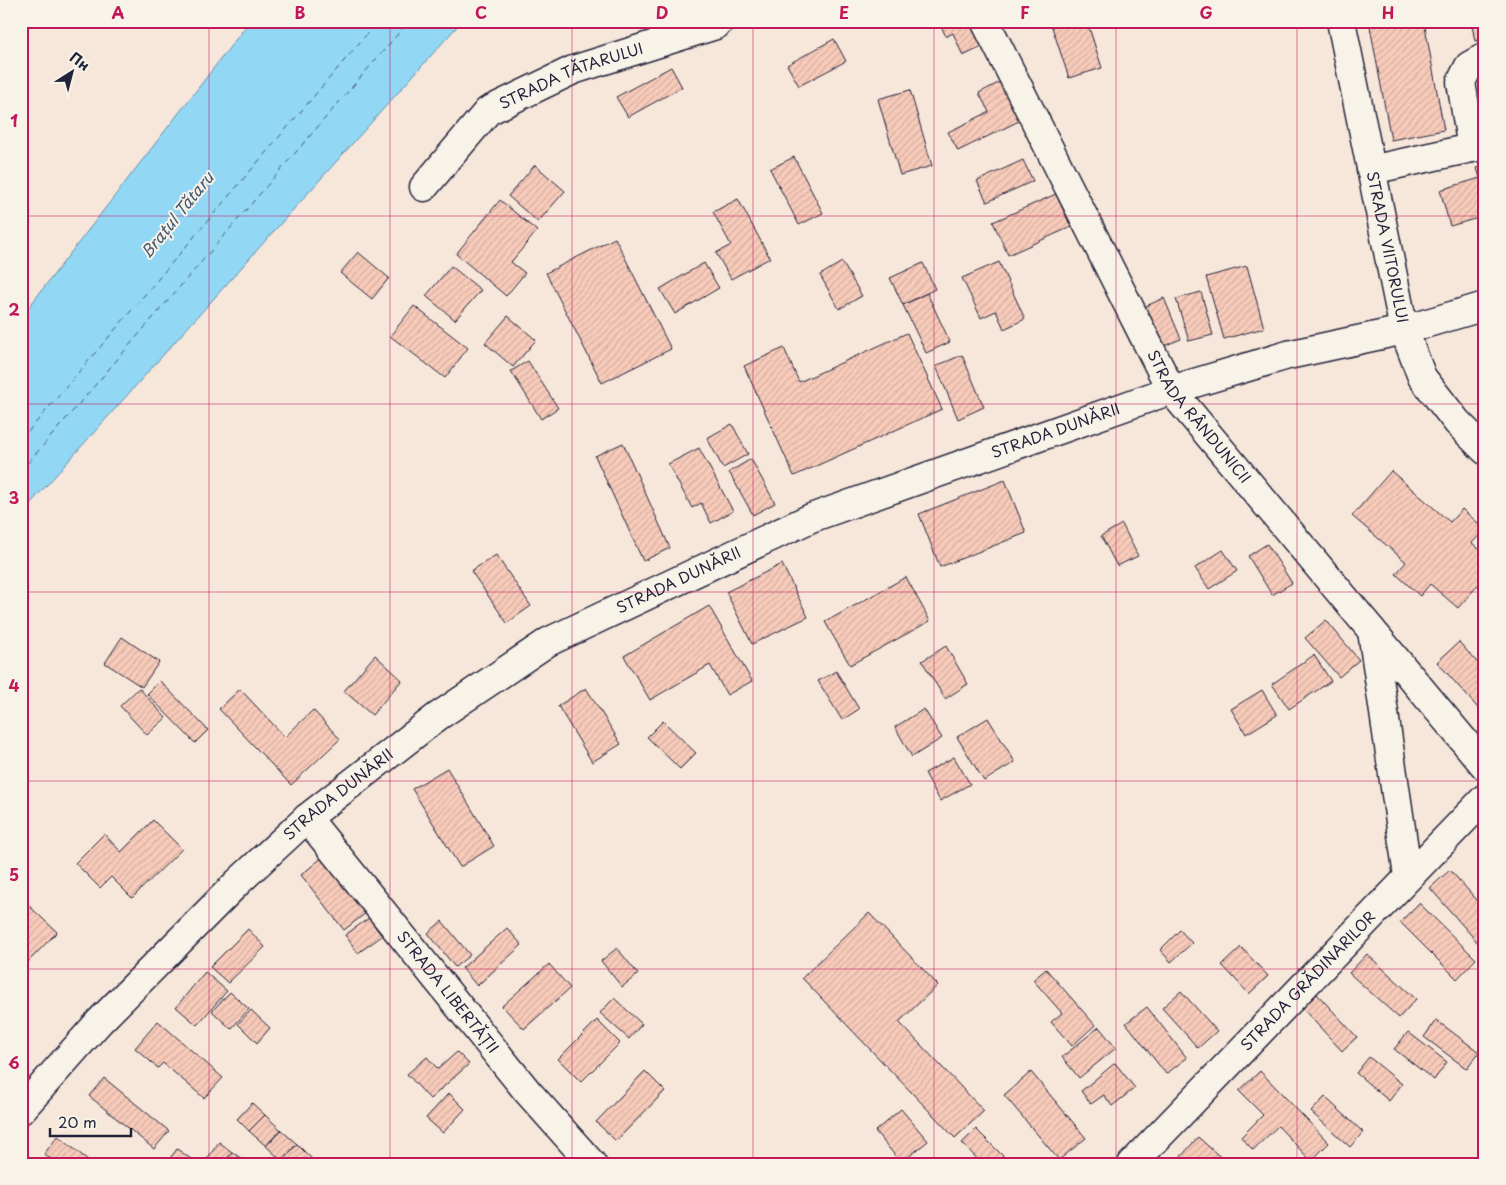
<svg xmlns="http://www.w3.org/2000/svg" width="1506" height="1185" font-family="'Playpen Sans',sans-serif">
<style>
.water{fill:#92d7f4;stroke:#658faa}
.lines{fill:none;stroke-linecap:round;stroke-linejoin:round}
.ferry{stroke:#445872;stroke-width:1;stroke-dasharray:6 5;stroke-linecap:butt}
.building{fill:url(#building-hatch);stroke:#22223b}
.minor-casing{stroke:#22223b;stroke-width:31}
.secondary-casing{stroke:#22223b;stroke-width:31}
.minor{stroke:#f7f3e8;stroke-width:28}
.secondary{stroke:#f7f3e8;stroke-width:28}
.grid{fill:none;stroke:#c2185b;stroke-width:1;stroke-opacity:0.55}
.labels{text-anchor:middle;stroke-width:4;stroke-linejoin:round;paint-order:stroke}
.street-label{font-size:15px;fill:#22223b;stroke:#f7f3e8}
.water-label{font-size:16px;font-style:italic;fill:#445872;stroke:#f7f3e8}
.neatline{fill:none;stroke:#c2185b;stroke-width:2}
.grid-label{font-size:16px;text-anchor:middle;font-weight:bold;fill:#c2185b}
</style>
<defs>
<pattern id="building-hatch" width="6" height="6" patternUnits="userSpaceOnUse" patternTransform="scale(1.25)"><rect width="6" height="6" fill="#f8cbba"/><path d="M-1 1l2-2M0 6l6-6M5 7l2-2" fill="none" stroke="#d4aea1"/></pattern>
</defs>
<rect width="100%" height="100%" fill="#f7e7da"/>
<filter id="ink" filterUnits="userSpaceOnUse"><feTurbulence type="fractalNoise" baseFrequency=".02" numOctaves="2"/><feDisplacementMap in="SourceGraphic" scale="10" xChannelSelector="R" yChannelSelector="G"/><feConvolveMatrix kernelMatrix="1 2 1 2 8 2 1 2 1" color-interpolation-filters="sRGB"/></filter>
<g filter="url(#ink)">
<!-- water -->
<path class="water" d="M250,21H462L21,514V317Z"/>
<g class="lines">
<!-- ferry -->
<path class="ferry" d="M21,440L378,21
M21,471L409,21"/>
</g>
<!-- building -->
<path class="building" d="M939,21H972L984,46L963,56L953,33L946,37Z
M1050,21H1087L1102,68L1069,78Z
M1369,21H1424L1444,130L1391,140Z
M1471,21H1485V39L1475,41Z
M834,39L846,61L799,86L787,65Z
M671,67L682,87L628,117L616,97Z
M1000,82L1019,121L958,151L948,132L989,112L979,93Z
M910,90L932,166L900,175L878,99Z
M794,157L823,213L799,225L770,169Z
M1023,160L1033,181L987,202L977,181Z
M535,165L565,191L538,222L508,196Z
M1485,166V216L1450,226L1440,190L1480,178L1477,168Z
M1056,194L1071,227L1008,255L993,222Z
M738,199L770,258L731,279L716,253L731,245L713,212Z
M500,200L537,231L511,262L525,273L506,296L456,254Z
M615,238L671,349L602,383L546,273Z
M358,252L389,278L372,299L340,273Z
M842,262L862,296L839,309L820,275Z
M999,262L1025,319L1004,329L996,311L981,318L962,278Z
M704,263L719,288L675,314L660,289Z
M923,263L935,289L903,305L890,278Z
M451,266L481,290L455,320L426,296Z
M1247,266L1264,328L1224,339L1206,277Z
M1201,292L1213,335L1189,341L1176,299Z
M927,293L950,342L926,353L903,305Z
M1164,298L1181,339L1161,347L1144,307Z
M414,306L468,348L445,378L390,336Z
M508,316L536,340L513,367L485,343Z
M907,333L942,409L794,476L744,366L784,348L799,382Z
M962,355L984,407L958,419L936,366Z
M528,361L558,408L541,419L511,371Z
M732,424L748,454L723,468L707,438Z
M623,443L670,548L643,561L595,456Z
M699,448L733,511L711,523L701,503L692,508L668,464Z
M751,459L775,503L753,515L729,472Z
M1391,471L1450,522L1462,509L1485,529L1472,543L1485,554V577L1458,608L1430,584L1420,596L1396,574L1406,562L1352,516Z
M1005,480L1026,533L940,567L919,514Z
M1122,524L1138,556L1117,566L1101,536Z
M1267,544L1292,583L1272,595L1248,556Z
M1223,550L1237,571L1209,589L1195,568Z
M496,555L531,606L507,623L471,571Z
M782,564L808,617L752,644L726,592Z
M906,577L930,621L850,665L825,622Z
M709,606L752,681L727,695L710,665L650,700L624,656Z
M1326,620L1359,660L1339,677L1305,638Z
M122,637L159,662L142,687L105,663Z
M1459,642L1485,671V716L1437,662Z
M946,646L968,684L945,699L922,661Z
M375,655L402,680L372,715L344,691Z
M1314,655L1331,681L1289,709L1272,684Z
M836,671L859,709L842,720L818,681Z
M160,681L208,730L195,743L147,694Z
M139,688L166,718L147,735L120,706Z
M586,688L621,744L592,762L558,706Z
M240,689L285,737L313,710L340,739L291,785L219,709Z
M1262,690L1277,715L1246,734L1231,709Z
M924,709L942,738L912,757L895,727Z
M988,718L1015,762L984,781L957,737Z
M663,721L696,753L680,769L647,737Z
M954,757L970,784L940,801L925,773Z
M447,768L494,846L460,867L412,789Z
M153,820L182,849L132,898L111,877L100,888L75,863L104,834L121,852Z
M323,857L366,913L344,930L301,875Z
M1450,870L1485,909V951L1430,888Z
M25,902L57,932L24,966L21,963V905Z
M1419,903L1476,959L1457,979L1400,922Z
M869,913L938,985L899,1022L984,1111L955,1138L802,978Z
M369,918L382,936L358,953L345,935Z
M442,921L470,955L455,967L428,933Z
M507,928L522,945L477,986L462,968Z
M248,929L265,947L228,983L210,967Z
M1180,930L1192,943L1171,962L1160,950Z
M1241,947L1268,976L1249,994L1222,965Z
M617,948L638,974L622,987L601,961Z
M1367,954L1416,999L1399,1018L1349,973Z
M549,964L570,988L524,1029L502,1006Z
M1046,969L1095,1025L1072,1046L1051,1022L1062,1013L1033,980Z
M205,972L227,991L197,1025L176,1007Z
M1181,991L1217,1031L1198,1048L1162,1008Z
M230,992L249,1009L231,1029L212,1011Z
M1317,994L1357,1037L1342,1051L1302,1008Z
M614,998L642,1024L629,1039L600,1013Z
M1147,1007L1187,1058L1166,1074L1126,1023Z
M251,1010L270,1028L257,1043L238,1024Z
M597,1020L620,1043L581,1082L558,1059Z
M1436,1020L1479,1052L1467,1069L1424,1037Z
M158,1021L223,1078L204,1098L163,1063L158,1068L135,1048Z
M1099,1027L1116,1048L1079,1078L1062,1057Z
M1408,1032L1447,1062L1434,1080L1394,1049Z
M457,1052L469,1064L430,1099L407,1074L427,1057L438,1069Z
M1369,1057L1402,1084L1389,1101L1356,1073Z
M1115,1063L1135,1088L1112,1106L1104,1095L1091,1104L1081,1091Z
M645,1071L665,1091L616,1141L596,1122Z
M1260,1071L1329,1143L1311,1161L1278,1126L1253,1150L1241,1137L1263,1115L1239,1091Z
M1031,1072L1086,1138L1059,1160L1004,1095Z
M104,1078L169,1131L154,1149L89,1096Z
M449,1093L465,1109L443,1133L426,1118Z
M1325,1097L1363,1132L1350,1147L1311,1112Z
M252,1103L265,1115L249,1131L237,1119Z
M901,1109L928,1141L901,1163L875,1131Z
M265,1115L281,1130L266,1146L249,1131Z
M976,1129L1010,1163L982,1164L962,1143Z
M281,1130L297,1144L282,1161L266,1146Z
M58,1136L93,1164H57L44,1154Z
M1198,1137L1228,1164H1184L1179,1159Z
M219,1142L232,1152L224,1164H207L205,1162Z
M297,1144L316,1163L315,1164H285L282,1161Z
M177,1149L198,1164H171L168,1161Z
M232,1152L249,1164H224Z
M971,1159L976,1164H966Z"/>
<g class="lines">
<!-- minor casing -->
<g class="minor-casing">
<g id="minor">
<path id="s1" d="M985,21L1171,390L1485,766"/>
<path id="s2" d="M1341,21L1404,330L1422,377L1457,422L1485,450"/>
<path d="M1472,148L1461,82L1469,66L1485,57"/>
<path d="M1371,170L1485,145"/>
<path id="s3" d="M424,187L488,111L573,70L716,25L720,21"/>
<path d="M1372,631L1408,876"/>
<path id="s4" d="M307,818L527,1091L592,1164"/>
<path id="s5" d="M1132,1164L1485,798"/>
</g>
</g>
<!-- secondary casing -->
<g class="secondary-casing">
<g id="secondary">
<path id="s6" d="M21,1110L99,1022L238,882L307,818L437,717L548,642L811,518L1171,390L1288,355L1404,330L1485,306"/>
</g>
</g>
<!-- minor -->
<use href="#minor" class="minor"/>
<!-- secondary -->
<use href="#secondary" class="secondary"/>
</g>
</g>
<!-- grid -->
<path class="grid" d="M209,21V1164M390,21V1164M572,21V1164M753,21V1164M934,21V1164M1116,21V1164M1297,21V1164M21,216H1485M21,404H1485M21,592H1485M21,781H1485M21,969H1485"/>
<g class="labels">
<!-- street labels -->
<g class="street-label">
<text dy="5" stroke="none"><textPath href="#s3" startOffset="190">STRADA TĂTARULUI</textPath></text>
<text dy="5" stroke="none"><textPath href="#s2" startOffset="231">STRADA VIITORULUI</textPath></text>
<text dy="5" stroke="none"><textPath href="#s1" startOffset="451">STRADA RÂNDUNICII</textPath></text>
<text dy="5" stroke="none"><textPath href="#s6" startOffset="1258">STRADA DUNĂRII</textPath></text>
<text dy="5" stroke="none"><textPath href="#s6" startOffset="852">STRADA DUNĂRII</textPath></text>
<text dy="5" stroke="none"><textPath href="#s6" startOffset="448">STRADA DUNĂRII</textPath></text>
<text dy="5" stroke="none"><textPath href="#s5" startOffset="254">STRADA GRĂDINARILOR</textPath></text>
<text dy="5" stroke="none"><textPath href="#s4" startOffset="224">STRADA LIBERTĂȚII</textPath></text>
</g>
<!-- water labels -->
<g class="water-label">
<text transform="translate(177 215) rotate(-51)" y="6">Brațul Tătaru</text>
</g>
</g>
<!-- margin -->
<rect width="1506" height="1185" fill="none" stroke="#f7f3e8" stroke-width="55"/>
<!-- north arrow -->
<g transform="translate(72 72) rotate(36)" stroke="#f7f3e8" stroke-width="4" paint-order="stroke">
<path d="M0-4L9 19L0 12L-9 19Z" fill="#22223b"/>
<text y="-8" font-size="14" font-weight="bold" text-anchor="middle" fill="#22223b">Пн</text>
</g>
<!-- scale -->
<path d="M50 1128v8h81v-8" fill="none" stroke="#22223b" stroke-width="2.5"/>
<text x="58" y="1128" font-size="15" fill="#22223b" stroke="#f7f3e8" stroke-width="4" paint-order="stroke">20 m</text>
<rect x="28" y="28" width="1450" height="1130" class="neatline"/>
<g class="grid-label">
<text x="118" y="19">A</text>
<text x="300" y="19">B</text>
<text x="481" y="19">C</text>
<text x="662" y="19">D</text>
<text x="844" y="19">E</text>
<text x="1025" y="19">F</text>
<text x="1206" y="19">G</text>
<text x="1388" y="19">H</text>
<text x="14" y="127">1</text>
<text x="14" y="316">2</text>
<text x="14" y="504">3</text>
<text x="14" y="692">4</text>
<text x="14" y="881">5</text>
<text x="14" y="1069">6</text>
</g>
</svg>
